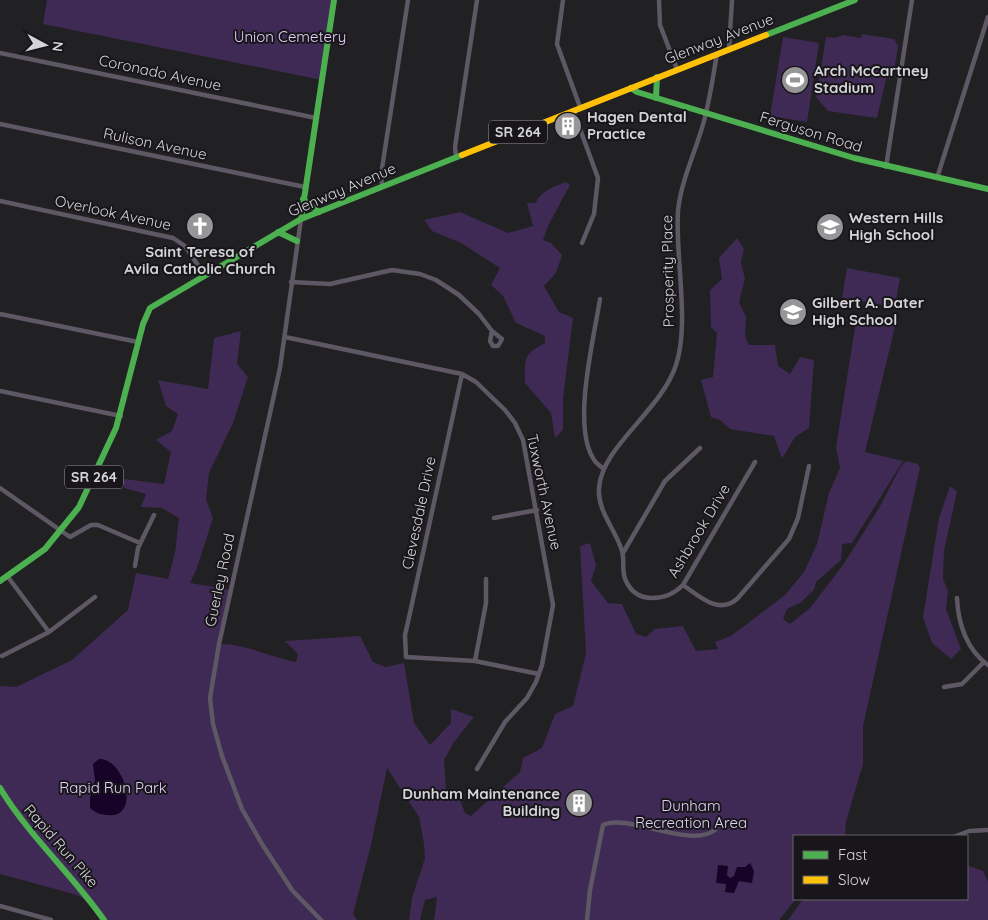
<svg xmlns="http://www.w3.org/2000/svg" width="988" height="920" font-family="Quicksand,sans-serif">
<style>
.green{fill:#3e2a54}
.water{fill:#170328}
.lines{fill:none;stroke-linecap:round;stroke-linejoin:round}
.street{stroke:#5e5865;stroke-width:4.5}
.fast{stroke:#4caf50;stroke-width:6}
.slow{stroke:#ffc107;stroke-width:6}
.labels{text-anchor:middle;stroke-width:4;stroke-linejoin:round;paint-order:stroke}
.shield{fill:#18161b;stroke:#9c9b9f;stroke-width:1}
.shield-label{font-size:14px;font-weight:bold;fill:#d5d4d7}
.park-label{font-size:15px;fill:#e1d1f6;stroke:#18161b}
.street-label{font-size:15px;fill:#d5d4d7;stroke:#18161b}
.poi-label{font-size:15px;font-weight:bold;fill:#d5d4d7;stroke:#18161b;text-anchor:start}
</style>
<rect width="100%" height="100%" fill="#212023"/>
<!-- green -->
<path class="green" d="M47,0H334L322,80L43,24Z
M862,34L894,39L898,46L893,77L886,79L877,118L828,111L816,97L826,37L835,38L843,35L861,38Z
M783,37L819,43L807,122L770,116Z
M566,182L570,185L548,226L543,240L551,243L562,255L556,273L544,286L559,312L573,318L563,399V430L555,438L551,413L525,383C525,359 522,355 545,343V336L516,323L503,296L491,285L500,268L461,243L432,231L424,220L460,212L508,233L533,226L527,203H536C541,190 554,187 566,182Z
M737,238L744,249L741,262L745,279L739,302L746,317L745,336L749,345H775L778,366L790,374L800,357L814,360L809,428L795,437L782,459L774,436L730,429L720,420L711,417L701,380L713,377L717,333L711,327L710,290L722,279L719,258Z
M847,268L900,278L895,307L842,298Z
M857,315L897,318L865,452L903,461L852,543L842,544L841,560L816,582L814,590L800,603L787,609L783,619L790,624L810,608L843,565L879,508L901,466L906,461L918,464L920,468L863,726V764L846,822L845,836H794V899H796L779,920H434L437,897L425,900L420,920H409L412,898L425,858L424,844L419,817L387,768L371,845L353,914L357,920H104L94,905L77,895L0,874V686L16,687L72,660L128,610L136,573L168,579L175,553L179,518L162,508L141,507L146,494L124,488V479L164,484L171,452L156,440L172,431L178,414L166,406L158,380L208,389L214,338L241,331L237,364L248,377L233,423L209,473L206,499L213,518L197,568L190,583L231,590L220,644C246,644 270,657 296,662L298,654L285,641L360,636L373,662L386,667L404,663L414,723L430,745L451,723V709L474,717L454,742L444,760L446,789L460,800L465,813L471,816L520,772L523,758L542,748L555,714L573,706L586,653L580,546L590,543L596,565L591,581L608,603L622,604L636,634L646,637L655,629L683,626L696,651L718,649L715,642L731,636L785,595L804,572L817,544L829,493L840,468L836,447Z
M950,486L957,492L944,551L943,579L948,591L946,609L961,649L951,659L932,643L923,617L939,518Z
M967,865L983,871L988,882V920H788L803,899H967Z"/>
<!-- water -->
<path class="water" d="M99,759C125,758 141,819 108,815C100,815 96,813 90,808V798L95,780L93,764Z
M750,863L754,871L752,883L739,881L734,893L725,892L726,884L716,883L718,865L728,866L727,875L730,878L734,876L737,867H745Z"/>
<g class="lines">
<!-- street -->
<path class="street" d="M563,0L557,44L580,107
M659,0L660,25L677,69
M729,49L732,0
M0,53L316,118
M717,54C713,76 710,99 704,121C696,151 681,180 678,211C675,258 690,323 676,365C661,411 602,446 599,488C597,511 616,530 622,551C625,561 621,571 626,581C637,605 667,601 683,585L755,462
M573,110L598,178L594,214L582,243
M0,124L305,187
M456,156L455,147L477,0
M886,167L912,0
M937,178L988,17
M382,186L381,175L408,0
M0,201L173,238L185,246L204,274
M301,219L280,368L219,644L210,698L213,724L222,756L242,809L262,844L292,890L321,920
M291,282L330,284L392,270L420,274L436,280L459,295L479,314L492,331L502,339L498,346H493L490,341L492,331
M600,299C594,338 572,424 593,458C595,463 600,466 604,469
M0,314L138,342
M285,337L462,374L476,382L505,410L515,423L523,440L553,605L542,665L536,682L527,698L505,722L477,769
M462,374L408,622L405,635L406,657L475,661L539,674
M0,391L121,416
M0,488L70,537L91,525H98L140,543
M494,518L537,510
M623,553L665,481L700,448
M135,566L138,548L154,515
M8,577L49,632
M683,585C699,596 718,615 737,599L789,539L798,518L809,466
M957,598C958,624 967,650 988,665
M2,656L49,632L95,597
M475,661L486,603V579
M944,687L962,684L984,662
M956,836L969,831L988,830
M0,906L51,920
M587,920L590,890L603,825C628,813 689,849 715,830"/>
<!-- fast -->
<path class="fast" d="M766,35L855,0
M631,88L637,92L854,158L988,189
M656,98L657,77
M303,199L319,212
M301,219L334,0
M278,232L297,241
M0,581L45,549L79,507L116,428L143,324L150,308L301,219L462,155
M0,788C29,836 72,874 104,920"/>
<!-- slow -->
<path class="slow" d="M462,155L766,35"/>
</g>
<!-- icons -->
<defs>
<g id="stadium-disc" transform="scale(1.4375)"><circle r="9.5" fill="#969598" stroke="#18161b"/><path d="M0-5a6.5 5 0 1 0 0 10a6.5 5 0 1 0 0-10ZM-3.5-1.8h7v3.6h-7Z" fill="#fff"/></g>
<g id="building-disc" transform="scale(1.4375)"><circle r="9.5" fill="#969598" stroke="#18161b"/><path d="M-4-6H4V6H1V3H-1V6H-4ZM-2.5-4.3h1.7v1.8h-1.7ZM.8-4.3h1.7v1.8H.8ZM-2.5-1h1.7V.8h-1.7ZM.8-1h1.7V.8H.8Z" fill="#fff"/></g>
<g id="church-disc" transform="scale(1.4375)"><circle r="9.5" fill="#969598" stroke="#18161b"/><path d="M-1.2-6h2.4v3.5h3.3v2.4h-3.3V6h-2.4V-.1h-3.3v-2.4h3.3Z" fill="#fff"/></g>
<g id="school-disc" transform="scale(1.4375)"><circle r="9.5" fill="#969598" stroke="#18161b"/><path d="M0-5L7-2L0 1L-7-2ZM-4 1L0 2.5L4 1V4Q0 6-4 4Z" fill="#fff"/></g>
</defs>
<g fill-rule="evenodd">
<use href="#stadium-disc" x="795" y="80"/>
<use href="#building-disc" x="568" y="126"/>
<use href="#church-disc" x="200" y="226"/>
<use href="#school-disc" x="830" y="227"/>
<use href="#school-disc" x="793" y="312"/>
<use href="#building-disc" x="579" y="803"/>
</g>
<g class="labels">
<!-- shield labels -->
<g class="shield">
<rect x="489" y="120.5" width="58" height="23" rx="4"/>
<rect x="65" y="465.5" width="58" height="23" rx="4"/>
</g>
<g class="shield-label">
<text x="518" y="137">SR 264</text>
<text x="94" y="482">SR 264</text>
</g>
<!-- park labels -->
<g class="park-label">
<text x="290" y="42">Union Cemetery</text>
<text x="113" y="793">Rapid Run Park</text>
<text x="691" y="811">Dunham<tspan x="691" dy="17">Recreation Area</tspan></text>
</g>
<!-- street labels -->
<g class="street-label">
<text transform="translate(719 39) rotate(-21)" y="5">Glenway Avenue</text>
<text transform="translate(160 73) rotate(12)" y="5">Coronado Avenue</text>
<text transform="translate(811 132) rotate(17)" y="5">Ferguson Road</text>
<text transform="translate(155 144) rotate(12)" y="5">Rulison Avenue</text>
<text transform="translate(342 190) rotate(-23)" y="5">Glenway Avenue</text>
<text transform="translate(113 213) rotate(12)" y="5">Overlook Avenue</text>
<text transform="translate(668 271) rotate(-91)" y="5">Prosperity Place</text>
<text transform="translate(544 492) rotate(78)" y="5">Tuxworth Avenue</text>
<text transform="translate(419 513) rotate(-78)" y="5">Clevesdale Drive</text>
<text transform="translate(699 531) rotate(-59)" y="5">Ashbrook Drive</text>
<text transform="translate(220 580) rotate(-78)" y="5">Guerley Road</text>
<text transform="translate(61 846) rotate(49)" y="5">Rapid Run Pike</text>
</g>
<!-- poi labels -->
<g class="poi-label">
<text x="814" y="76">Arch McCartney<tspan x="814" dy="17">Stadium</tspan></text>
<text x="587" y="122">Hagen Dental<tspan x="587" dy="17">Practice</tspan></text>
<text x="849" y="223">Western Hills<tspan x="849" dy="17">High School</tspan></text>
<text x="200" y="257" text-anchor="middle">Saint Teresa of<tspan x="200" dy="17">Avila Catholic Church</tspan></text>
<text x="812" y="308">Gilbert A. Dater<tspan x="812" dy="17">High School</tspan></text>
<text x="560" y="799" text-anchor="end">Dunham Maintenance<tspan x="560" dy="17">Building</tspan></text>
</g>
</g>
<!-- legend -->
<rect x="793" y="835" width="175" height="65" fill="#18161b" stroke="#646266"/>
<rect x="803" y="851" width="25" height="8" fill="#4caf50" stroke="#646266"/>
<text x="838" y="860" font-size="15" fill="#d5d4d7">Fast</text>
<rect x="803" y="876" width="25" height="8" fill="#ffc107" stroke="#646266"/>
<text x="838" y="885" font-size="15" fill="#d5d4d7">Slow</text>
<!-- north arrow -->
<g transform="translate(45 45) rotate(97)" stroke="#18161b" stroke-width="4" paint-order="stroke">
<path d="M0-4L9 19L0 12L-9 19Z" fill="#d5d4d7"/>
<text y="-8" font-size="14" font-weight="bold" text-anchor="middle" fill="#d5d4d7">N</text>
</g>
</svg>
